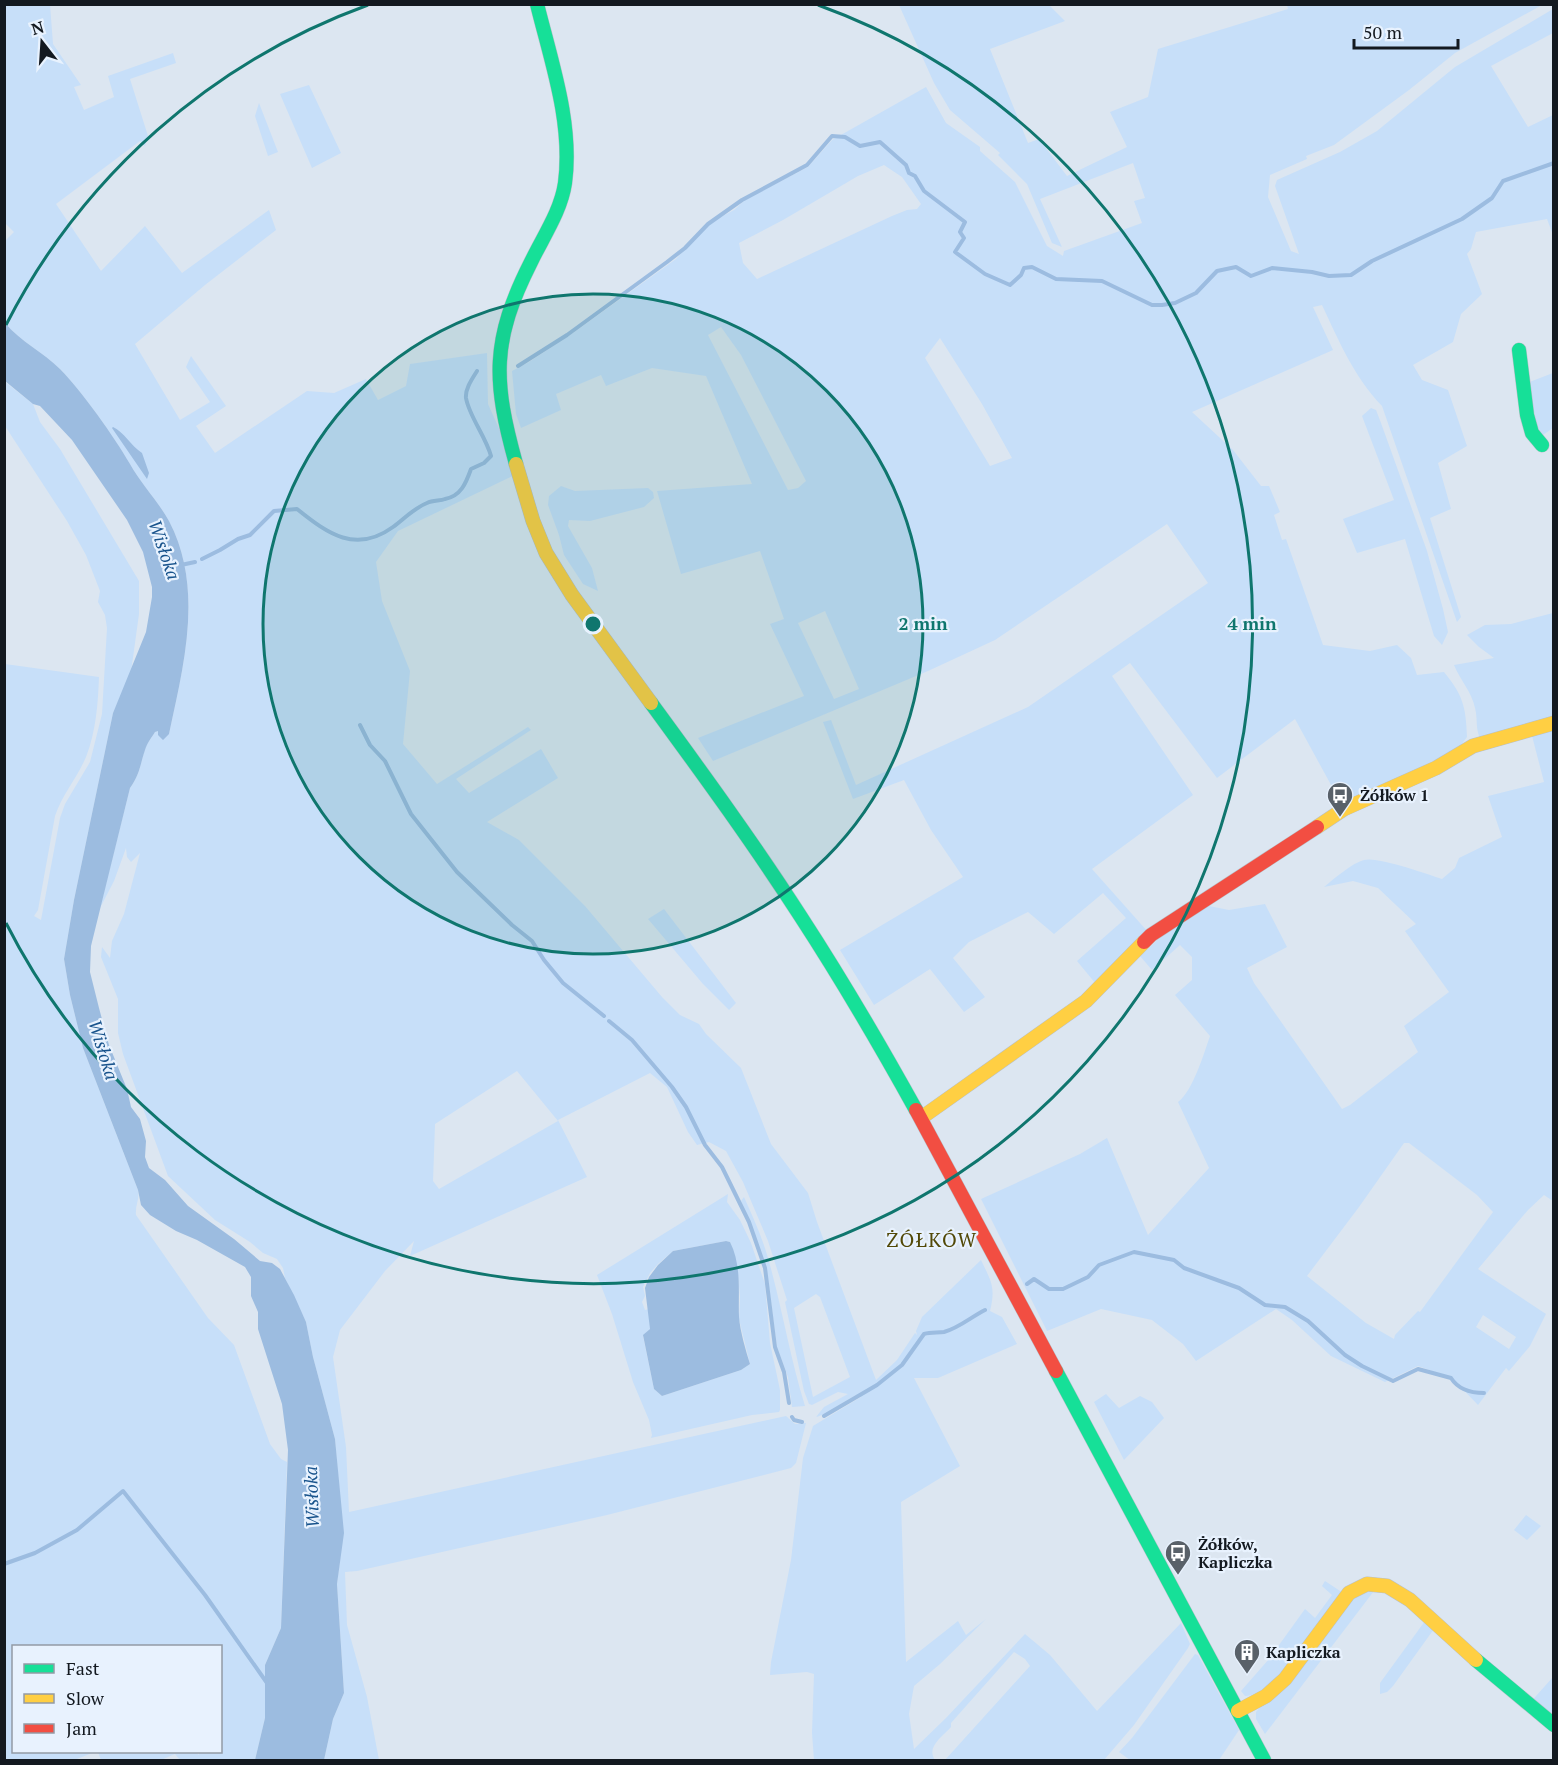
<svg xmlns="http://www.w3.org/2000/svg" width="1558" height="1765" font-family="'PT Serif',serif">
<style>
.green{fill:#c7dff9;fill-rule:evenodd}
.water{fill:#9cbce0}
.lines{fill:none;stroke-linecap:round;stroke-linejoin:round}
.stream{stroke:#9cbce0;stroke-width:4}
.fast-casing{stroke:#b8c0c8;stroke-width:15}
.slow-casing{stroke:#b8c0c8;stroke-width:15}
.jam-casing{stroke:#b8c0c8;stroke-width:15}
.fast{stroke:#16e098;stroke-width:14}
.slow{stroke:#ffcf43;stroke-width:14}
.jam{stroke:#f24e42;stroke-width:14}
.ring{fill:none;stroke:#0f766e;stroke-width:3}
.labels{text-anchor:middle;stroke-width:4.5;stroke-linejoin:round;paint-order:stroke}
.poi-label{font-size:16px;font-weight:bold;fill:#131920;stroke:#e8f2fe;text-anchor:start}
.water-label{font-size:18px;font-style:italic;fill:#18538c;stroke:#e8f2fe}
.quarter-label{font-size:20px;letter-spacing:1.5px;fill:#524908;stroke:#e8f2fe}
.centre{fill:#0f766e;stroke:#e8f2fe;stroke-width:3}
.ring-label{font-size:18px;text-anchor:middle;font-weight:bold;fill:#0f766e;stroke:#e8f2fe;stroke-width:4.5;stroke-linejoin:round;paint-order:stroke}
</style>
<rect width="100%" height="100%" fill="#dce6f1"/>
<!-- green -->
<path class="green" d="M4,5H50L53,44L81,85L74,87L84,110L114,97L108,76L173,53L176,63L130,79L148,136L145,146L140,141L56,204L101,271L145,226L182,273L269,210L276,230L205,285L135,344L180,420L210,402L186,367L191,356L226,406L196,426L215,453L307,391L334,393L366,379L378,400L406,386L410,364L487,353L488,404L519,473L398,531L376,562L382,601L410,671L403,744L437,784L528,727L531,730L456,779L469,793L541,749L558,778L487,822L519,840L585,906L662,997L680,1015L699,1024L706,1034L741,1068L771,1144L808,1193L817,1222L876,1380L897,1360L915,1333L917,1335L916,1331L922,1317L981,1260C991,1281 996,1287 990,1311L1002,1317L1017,1344L938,1378H914L960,1466L901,1502L906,1662L958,1621L966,1635L986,1619L940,1664L914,1686L909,1714L914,1749L946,1718L1025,1634L1050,1655L1097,1711L1181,1623L1190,1644L1188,1648L1134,1725L1104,1760H945L1030,1666L1025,1659L1014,1652L951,1723V1727C942,1737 926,1747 935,1760H814L812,1733L814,1674L807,1672L770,1675L771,1662L791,1560L803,1458L813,1426L861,1397L856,1395L825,1414L816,1417L824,1407L848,1394L838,1392L812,1405L809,1404L804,1391L785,1302L787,1300L768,1241L743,1182L726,1151L709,1142L697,1145L688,1132L667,1087L650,1073L558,1120L587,1177L410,1256L414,1241L385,1271L340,1330L333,1357L346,1447L349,1512L786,1416L795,1424L806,1423L796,1463L791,1468L607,1515L357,1571L345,1572L347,1625L367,1697L379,1760H324L333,1719L344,1693L337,1584L343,1533L335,1439L313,1357L306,1322L285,1278L283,1268L277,1259L263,1253L250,1242L215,1220L168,1176L123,1054L118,1033V999L101,957L102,947L110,958L112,941L124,914L140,853L131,862L127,857L126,848L114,881L100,908L130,788C140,774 140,765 145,749C147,743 152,737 155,732L159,730L169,734C184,664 204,588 169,521C158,501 141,484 130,464C113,435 84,394 60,369C43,352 21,342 5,323V241L14,232L4,222ZM517,1071L558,1121L439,1189L433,1181L435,1124ZM816,1294L820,1297L850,1377L813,1397L794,1308Z
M899,5H1049L1065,21L990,49L1028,143L1039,139L1067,176L1127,147L1110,112L1148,97L1158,49L1288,9L1287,5H1542L1455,53L1409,90L1334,145L1306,156L1307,159L1270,175L1268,197L1291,251L1299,254L1275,186L1277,180L1340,152L1377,131L1455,67L1553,9V33L1491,66L1528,127L1553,115V235L1547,219L1476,232L1471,249L1467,254L1482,294L1461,314L1453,342L1413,365L1422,380L1448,390L1467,446L1438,463L1451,509L1430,518L1461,617L1457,622L1382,406C1354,377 1339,341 1322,305L1313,307L1333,350L1192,412L1233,450L1261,486H1269L1280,512L1274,515L1282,540L1286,539L1323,645L1370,651L1397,645L1411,658L1417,675L1444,672C1463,695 1466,707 1467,737L1458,749L1342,805L1295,719L1217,778L1130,663L1112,676L1193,795L1092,869L1148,932L1096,984L1077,961L1126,918L1103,893L1054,934L1028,912L969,942L953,958L985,997L964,1012L930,969L874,1005L840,950L963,877L931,830L904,780L853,799L823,722L831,720L856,785L1028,707L1208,583L1167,524L995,640L928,671L713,761L698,738L804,696L770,624L784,619L760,551L681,574L657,491L752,484L706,376L652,368L606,386L601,375L556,394L561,410L521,428L516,414L512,371L529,362L573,333L676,259L708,224L734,210L745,200L808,167L832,140L926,87L946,123L980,147V151L1015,182L1047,246L1063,256L1064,251L1142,223L1134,201L1145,198L1133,163L1040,199L1062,247L1052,243L1027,184L998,155L1000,153L950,110L934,83ZM884,165L902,177L921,204L917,209L907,210L892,216L757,279L743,263L739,243L783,220L858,176ZM721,327L741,355L806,481L798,488L788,490L708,335ZM940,338L982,404L1012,458L990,466L925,358ZM825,611L859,689L834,699L798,623Z
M309,85L341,153L312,168L280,94Z
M259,103L278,152L268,156L255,116Z
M1553,373V428L1540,437L1527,383Z
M4,381L33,404L40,422L60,449L139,581V614L131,672L113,713L74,900L64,959L70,995L83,1048L138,1190C140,1199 135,1205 136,1215L208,1318L234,1345L270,1444L281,1459L287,1462L281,1628L265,1665V1718L255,1760H180L175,1754L161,1760H101L98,1752H196L199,1755V1752H220V1646H14V1752H95L74,1760H5V664L99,677C98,703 96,732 86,757C77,778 62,795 55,816L38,910L34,916L41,920L60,818L65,804L90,762L102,714L107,628L105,615L98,602L100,591L86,555L67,521L5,426Z
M1371,408L1376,410L1381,423L1427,551L1443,609L1448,632L1442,645L1434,636L1405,539L1357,553L1343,519L1394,500L1362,416Z
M561,486L575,491L648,488L653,492L654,498L644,507L590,521L569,520L568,526L592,568L598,591L583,584L564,555L559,535L548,505L549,496Z
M1553,613V718L1481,740C1475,730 1478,719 1475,708C1472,692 1460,680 1454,665L1494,658L1479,647L1467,635L1485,625L1511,624Z
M1553,726V1201L1544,1195L1528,1210L1478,1269L1546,1314L1530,1346L1509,1371L1506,1368L1478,1405L1452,1378L1418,1366L1385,1382L1331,1356L1292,1320L1276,1309L1196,1361L1183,1344L1152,1320L1101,1309L1047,1331L981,1199L1080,1154L1107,1138L1148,1235L1209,1168L1178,1102C1193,1091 1204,1053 1210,1036L1175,995L1192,980V957L1180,945L1152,970L1140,956L1163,935L1209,906L1229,910L1265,904L1287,947L1247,968L1254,983L1342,1109L1350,1105L1418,1052L1404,1026L1449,992L1405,931L1416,924L1378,888L1353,881L1324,887C1334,879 1352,863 1364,860C1377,856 1427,874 1442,879L1455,868L1459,858L1502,837L1488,796L1544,782L1531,732ZM1404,1143H1409L1477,1195L1493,1212L1420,1312L1418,1311L1395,1335L1394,1339L1366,1323L1307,1276L1359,1207ZM1483,1315L1516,1337L1509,1349L1476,1327Z
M664,909L736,1003L729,1010L703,984L648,919Z
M728,1194L727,1202L740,1220L751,1243L765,1284L770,1343L780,1390V1410L779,1412L752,1415L651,1438L652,1435L649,1420L633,1382L612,1314L597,1275ZM726,1241L730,1242L738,1275L740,1297L739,1319L750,1364L741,1370L662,1396L654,1389L643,1336L650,1329L649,1309L645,1310L642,1302L645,1296L643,1287L650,1273L658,1264L673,1251Z
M744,1197C753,1217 762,1237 768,1258C782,1307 790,1358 805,1406L792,1407L788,1377L777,1347L767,1272L741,1201Z
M1106,1394L1119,1408L1140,1396L1152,1402L1164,1418L1124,1460L1094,1402Z
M1526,1515L1541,1526L1527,1540L1514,1530Z
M1325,1581L1343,1593C1325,1617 1275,1696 1245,1696L1241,1691L1269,1659L1305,1609L1315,1618L1332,1595L1322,1586Z
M1377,1587L1265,1734L1256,1719V1712L1348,1599Z
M1425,1621L1434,1629L1393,1686L1387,1692L1380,1694V1683Z
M1195,1654L1198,1655L1239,1730L1219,1760H1130L1119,1752L1132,1738Z
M1553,1677V1725L1528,1705Z"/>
<!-- water -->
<path class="water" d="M5,323C21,342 43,352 60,369C84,394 113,435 130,464C141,484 158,501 169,521C204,588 184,664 169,734L163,740L158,735V731L155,732C152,737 147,743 145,750C140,765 140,774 130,788L91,946L90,972L99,1008L109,1045L127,1089L131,1107L140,1119L146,1141L145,1157L149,1168L165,1180L188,1206L234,1239L260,1261L272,1263L280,1269L294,1295L306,1322L313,1357L335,1439L344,1533L337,1584L344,1693L333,1719L324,1760H255L265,1718V1665L281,1628L288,1450L282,1404L258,1329V1312L251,1296V1277L245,1267L197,1240L176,1231L150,1215L141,1205L138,1190L83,1048L70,995L64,959L74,900L113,713L146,632L152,597V587L143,552L127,520L72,440L40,406L33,404L5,381Z
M113,427C124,432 131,446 142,453L149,473L147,479L112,428Z
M726,1241L730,1242C742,1266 738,1292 739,1317C740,1331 746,1351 750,1364L741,1370L662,1396L654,1389L643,1335L650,1329L645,1288L649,1277L658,1265L673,1251Z"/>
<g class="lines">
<!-- stream -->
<path class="stream" d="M518,366L567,335L667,262L685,248L708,224L742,200L807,165L832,136L845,137L860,146L880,142L906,165L909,173L915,176L924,191L965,222L960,232L964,238L955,252L985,274L1010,285L1021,275L1024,268L1032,267L1056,279L1102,281L1152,305H1162L1175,303L1196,293L1217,271L1236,267L1251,276L1272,268L1312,272L1329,276L1351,275L1372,261L1462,219L1492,198L1503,181L1554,163
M202,559L220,550L238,539L250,535L274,511L297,509C328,534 356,554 393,527C404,519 414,508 427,503C433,500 440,501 445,499C461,496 466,483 471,469L484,463L491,456C486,437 469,416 466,398C465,389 472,379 477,371
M181,565L195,562
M360,725L370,745L385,761L411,814L457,872L512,925L532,941L544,960L563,983L604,1016
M609,1021L632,1040L672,1087L686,1107L705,1145L722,1167L749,1222L765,1268L775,1347L784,1372L789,1403
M1027,1284L1034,1279L1049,1289H1063L1088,1277L1099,1265L1134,1252L1174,1260L1184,1268L1239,1288L1265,1305L1285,1307L1308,1321L1345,1355L1362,1366L1393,1381L1418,1369L1451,1378C1458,1389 1471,1393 1484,1393
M824,1416L877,1385L902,1365L924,1334C931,1332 938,1333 944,1332C959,1328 971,1317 985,1310
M792,1417L794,1420L802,1422
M4,1564L35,1553L77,1530L123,1491L205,1595L267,1683"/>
<!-- fast casing -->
<g class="fast-casing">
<path id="fast" d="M1519,350L1527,415L1532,433L1542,445
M516,464C493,381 491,341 531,262C543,237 561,211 565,183C573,123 551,61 537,4
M651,703C703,774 754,844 801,917C842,980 880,1045 916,1110
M1056,1371L1264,1760
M1476,1660L1554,1725"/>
</g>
<!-- slow casing -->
<g class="slow-casing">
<path id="slow" d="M516,464L533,521L546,553L572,595L651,703
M1317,827L1344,809L1436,768L1473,746L1554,723
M921,1118L1086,1001L1144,942
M1238,1711L1266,1696L1285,1679L1349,1593L1367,1584L1387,1586L1410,1600L1476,1660"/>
</g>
<!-- jam casing -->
<g class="jam-casing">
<path id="jam" d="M1144,942L1151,935L1317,827
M916,1110L1056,1371"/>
</g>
<!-- fast -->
<use href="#fast" class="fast"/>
<!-- slow -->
<use href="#slow" class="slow"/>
<!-- jam -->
<use href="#jam" class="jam"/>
</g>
<!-- distance rings -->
<circle cx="593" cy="624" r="330" fill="#0f766e" fill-opacity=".12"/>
<g class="ring">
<circle cx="593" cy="624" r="330"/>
<path d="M6 325A659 659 0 0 1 368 5M818 5A659 659 0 1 1 6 923"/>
</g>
<!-- icons -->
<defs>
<g id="bus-pin" transform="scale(1.35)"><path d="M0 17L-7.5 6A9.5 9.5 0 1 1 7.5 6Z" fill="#596169" stroke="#e8f2fe"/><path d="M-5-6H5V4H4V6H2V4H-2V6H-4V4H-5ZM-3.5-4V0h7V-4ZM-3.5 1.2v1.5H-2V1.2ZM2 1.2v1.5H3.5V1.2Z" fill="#fff"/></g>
<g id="building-pin" transform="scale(1.35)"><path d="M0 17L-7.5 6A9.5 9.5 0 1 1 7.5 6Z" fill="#596169" stroke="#e8f2fe"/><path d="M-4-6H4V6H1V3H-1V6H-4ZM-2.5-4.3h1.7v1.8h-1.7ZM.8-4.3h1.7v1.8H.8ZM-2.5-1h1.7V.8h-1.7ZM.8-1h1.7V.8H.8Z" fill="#fff"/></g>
</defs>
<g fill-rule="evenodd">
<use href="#bus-pin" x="1340" y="795"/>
<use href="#bus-pin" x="1178" y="1553"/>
<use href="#building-pin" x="1247" y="1652"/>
</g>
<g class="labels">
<!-- poi labels -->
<g class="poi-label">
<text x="1360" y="801">Żółków 1</text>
<text x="1198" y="1550">Żółków,<tspan x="1198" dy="18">Kapliczka</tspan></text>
<text x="1266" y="1658">Kapliczka</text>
</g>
<!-- water labels -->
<g class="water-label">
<text transform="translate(164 550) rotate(71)" y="6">Wisłoka</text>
<text transform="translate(103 1050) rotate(73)" y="6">Wisłoka</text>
<text transform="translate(312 1497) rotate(-92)" y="6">Wisłoka</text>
</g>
<!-- quarter labels -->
<g class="quarter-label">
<text x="932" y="1247">ŻÓŁKÓW</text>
</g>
</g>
<circle cx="593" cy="624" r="9" class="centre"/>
<g class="ring-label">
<text x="923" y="630">2 min</text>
<text x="1252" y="630">4 min</text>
</g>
<!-- border -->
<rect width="1558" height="1765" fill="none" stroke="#131920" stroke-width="12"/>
<!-- legend -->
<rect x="12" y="1645" width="210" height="108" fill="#e8f2fe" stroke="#939ba5" stroke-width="1.5"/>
<rect x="24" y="1664" width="30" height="9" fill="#16e098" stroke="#939ba5" stroke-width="1.5"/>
<text x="66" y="1675" font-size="18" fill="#131920">Fast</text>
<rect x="24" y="1694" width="30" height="9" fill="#ffcf43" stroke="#939ba5" stroke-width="1.5"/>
<text x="66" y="1705" font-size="18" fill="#131920">Slow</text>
<rect x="24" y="1724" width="30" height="9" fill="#f24e42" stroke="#939ba5" stroke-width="1.5"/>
<text x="66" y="1735" font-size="18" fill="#131920">Jam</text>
<!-- north arrow -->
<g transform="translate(42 42) rotate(343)" stroke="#e8f2fe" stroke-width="4.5" paint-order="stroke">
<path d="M0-4.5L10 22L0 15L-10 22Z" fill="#131920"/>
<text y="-9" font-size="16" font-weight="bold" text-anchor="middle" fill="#131920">N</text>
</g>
<!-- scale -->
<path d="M1354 39v9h104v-9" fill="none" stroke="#131920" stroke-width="3"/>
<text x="1363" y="39" font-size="18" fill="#131920" stroke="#e8f2fe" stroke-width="4.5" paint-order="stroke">50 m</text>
</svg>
